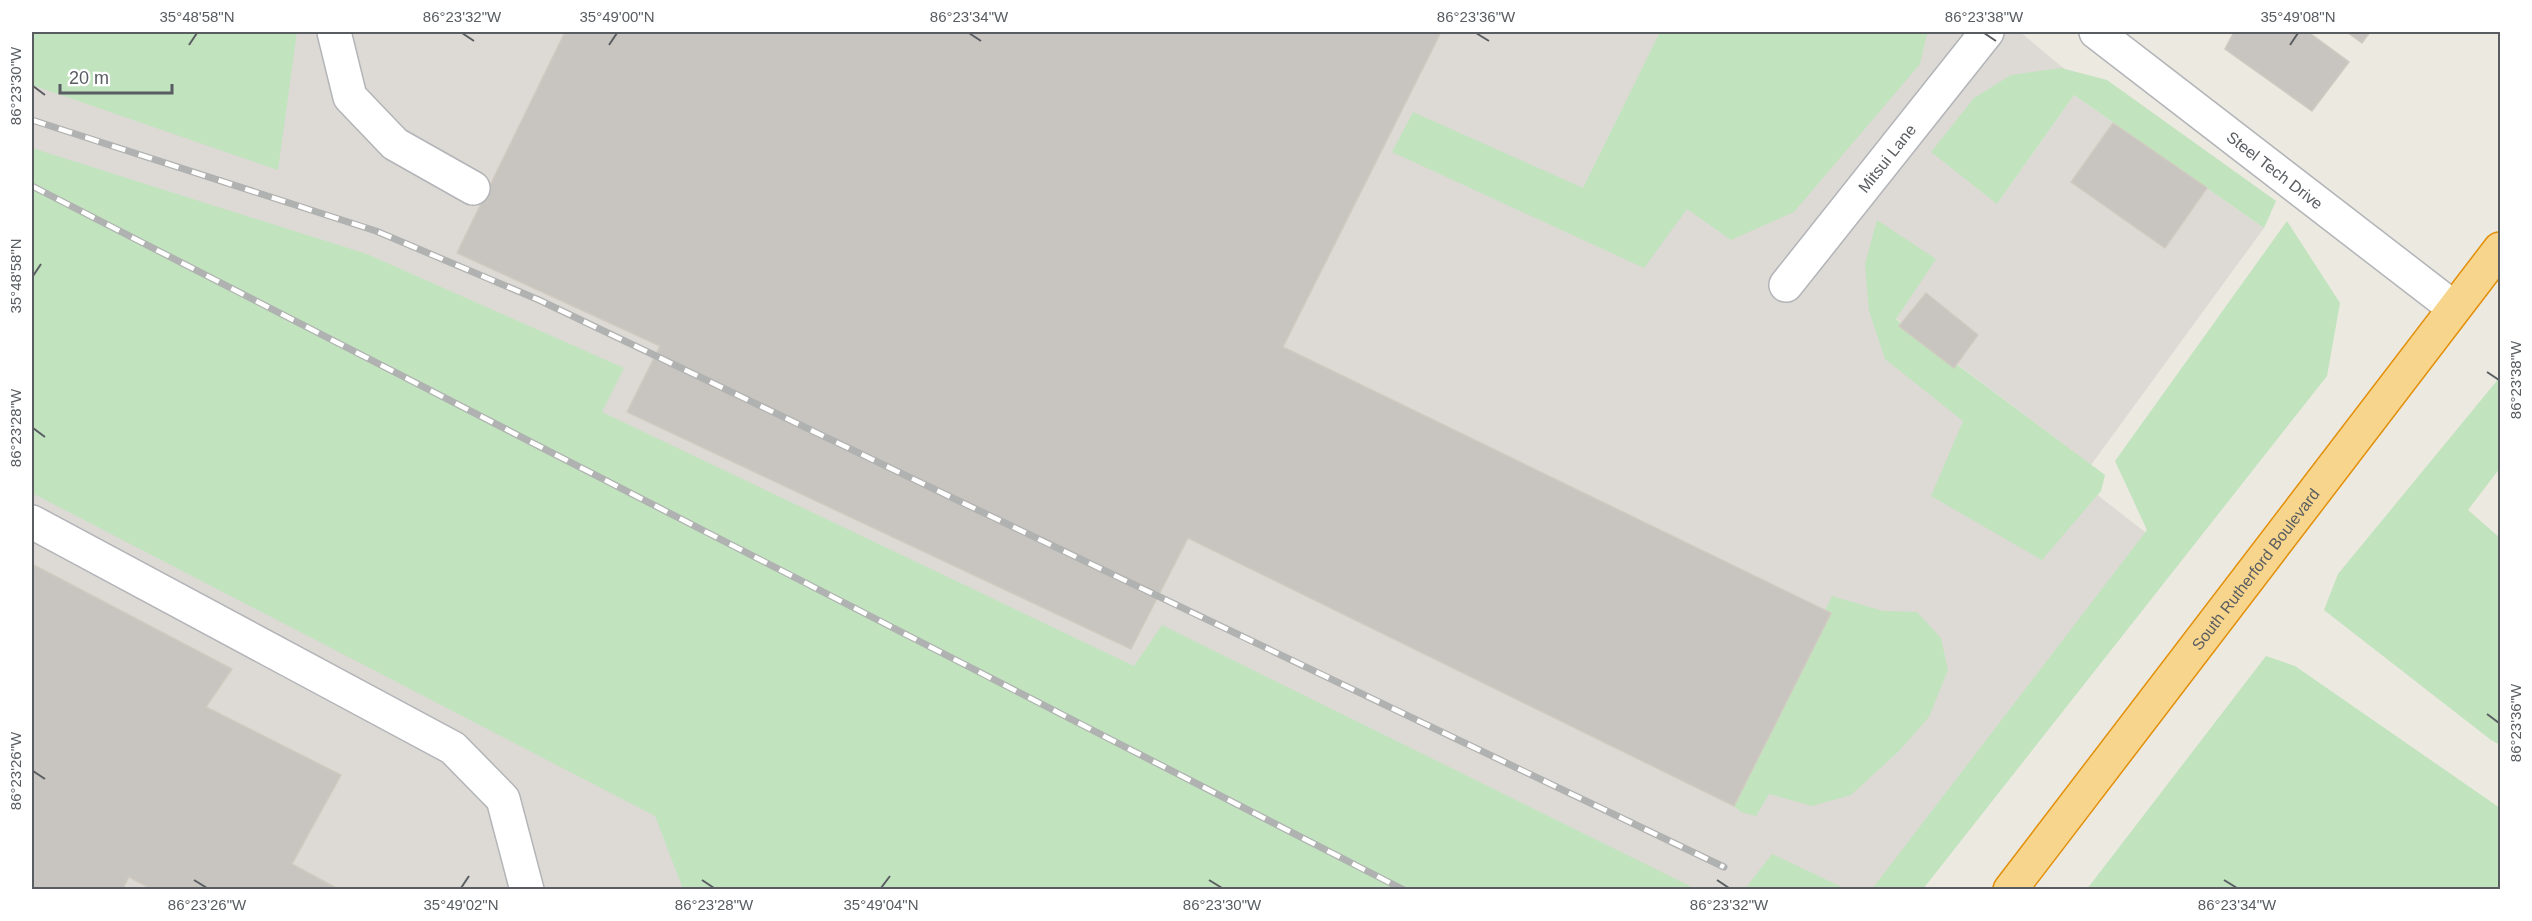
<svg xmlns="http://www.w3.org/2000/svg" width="2532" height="921" font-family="Arial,sans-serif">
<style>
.industrial{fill:#dddad5}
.green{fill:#c1e3be}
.building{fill:#c8c5c0;stroke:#d0cac0;stroke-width:1.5}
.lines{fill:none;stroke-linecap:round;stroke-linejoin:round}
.minor-casing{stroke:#b2b4b8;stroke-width:36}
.highway-casing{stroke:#e28f0a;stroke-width:36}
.minor{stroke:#fff;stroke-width:33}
.highway{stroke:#f8d58c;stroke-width:33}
.rail-casing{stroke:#b0b1b1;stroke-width:7}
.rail{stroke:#fff;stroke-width:4.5;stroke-dasharray:14;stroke-linecap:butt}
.ticks{fill:none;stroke:#595d61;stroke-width:2}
.labels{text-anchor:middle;stroke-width:6;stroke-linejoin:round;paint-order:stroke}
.street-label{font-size:16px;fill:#595d61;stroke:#fff}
.neatline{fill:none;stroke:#595d61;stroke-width:2}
.ticks-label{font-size:15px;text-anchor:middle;fill:#595d61}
</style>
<rect width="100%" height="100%" fill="#ece9e1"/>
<!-- industrial -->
<path class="industrial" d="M32,32H2020L2067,71L1997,204L2074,95L2264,228L2091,465L1896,318L1935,259L1928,254L1876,322L2173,554L1909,889H1492L32,154Z
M32,481L805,864L793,889H32Z"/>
<!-- green -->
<path class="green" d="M32,32H297L278,170L32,85Z
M1660,32H1927V34L1920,64L1794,212L1731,240L1687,209L1644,268L1392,152L1413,112L1583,188Z
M2061,68L2107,80L2276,201L2264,228L2074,95L1997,204L1931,152L1974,98L2011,75Z
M32,148L367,254L624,368L602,412L1134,666L1162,625L1696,889H683L655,816L32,493Z
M1877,220L1936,259L1896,319L2105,475L2101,491L2042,560L1931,496L1963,421L1885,359L1869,311L1865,264Z
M2287,221L2340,303L2327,376L1923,889H1872L2147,530L2115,461Z
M2500,377V468L2468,510L2500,538V745L2491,740L2324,610L2338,574Z
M1832,596L1883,611L1917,612L1941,638L1948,670L1929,717L1899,751L1851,795L1812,806L1769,794L1756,816L1741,812L1734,806Z
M2266,656L2295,666L2500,808V889H2087Z
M1772,854L1846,889H1745Z"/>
<!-- building -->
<path class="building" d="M565,32H1441L1283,347L1831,613L1734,806L1188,538L1131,649L627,412L660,346L457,253Z
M2234,32H2308L2349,62L2312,111L2225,49Z
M2347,32H2370L2362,43Z
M2113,123L2207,188L2165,248L2071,182Z
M1926,293L1978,335L1954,368L1899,326Z
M32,564L232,669L206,707L341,775L292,864L340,890H153L129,877L122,890H32Z"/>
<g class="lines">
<!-- minor casing -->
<g class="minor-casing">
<g id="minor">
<path d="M334,32L350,97L395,144L473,188"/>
<path id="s1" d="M2096,32L2454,308"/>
<path id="s2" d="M1786,285L1987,32"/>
<path d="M32,522L453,748L503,799L527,890"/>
</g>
</g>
<!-- highway casing -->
<g class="highway-casing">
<g id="highway">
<path id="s3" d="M2010,890L2500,249"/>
</g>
</g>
<!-- minor -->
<use href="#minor" class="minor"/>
<!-- highway -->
<use href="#highway" class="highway"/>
<!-- rail casing -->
<g class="rail-casing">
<path id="rail" d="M32,120L376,231L539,300L1724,867
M32,186L1404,890"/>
</g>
<!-- rail -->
<use href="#rail" class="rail"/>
</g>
<!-- ticks -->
<path class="ticks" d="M462,33L474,41M969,33L981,41M1476,33L1489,41M1984,33L1996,41M189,45L197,33M609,45L617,33M2290,45L2298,33M33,86L45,95M33,276L41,264M2487,372L2499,380M33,428L45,437M2487,714L2499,723M33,771L45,779M194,880L207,888M702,880L714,888M1209,880L1222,888M1717,880L1729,888M2224,880L2237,888M461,888L469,876M881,888L890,876"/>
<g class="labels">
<!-- street labels -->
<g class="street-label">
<text dy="6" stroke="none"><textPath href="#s2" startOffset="162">Mitsui Lane</textPath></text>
<text dy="6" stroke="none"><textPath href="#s1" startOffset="226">Steel Tech Drive</textPath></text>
<text dy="6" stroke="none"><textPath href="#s3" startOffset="404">South Rutherford Boulevard</textPath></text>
</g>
</g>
<!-- border -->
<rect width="2532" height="921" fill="none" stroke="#ffffff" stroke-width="66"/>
<!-- scale -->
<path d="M60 84v9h112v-9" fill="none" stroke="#595d61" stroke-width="3"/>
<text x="69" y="84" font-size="18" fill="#595d61" stroke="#ffffff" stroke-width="4.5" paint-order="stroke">20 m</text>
<rect x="33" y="33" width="2466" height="855" class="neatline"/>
<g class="ticks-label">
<text x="197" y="22">35°48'58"N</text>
<text x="462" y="22">86°23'32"W</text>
<text x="617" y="22">35°49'00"N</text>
<text x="969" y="22">86°23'34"W</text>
<text x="1476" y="22">86°23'36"W</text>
<text x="1984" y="22">86°23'38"W</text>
<text x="2298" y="22">35°49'08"N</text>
<text transform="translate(16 86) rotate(-90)" y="5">86°23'30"W</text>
<text transform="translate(16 276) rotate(-90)" y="5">35°48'58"N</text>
<text transform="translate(2516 380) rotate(-90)" y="5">86°23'38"W</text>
<text transform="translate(16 428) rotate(-90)" y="5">86°23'28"W</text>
<text transform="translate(2516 723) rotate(-90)" y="5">86°23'36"W</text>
<text transform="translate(16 771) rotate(-90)" y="5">86°23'26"W</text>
<text x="207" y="910">86°23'26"W</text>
<text x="461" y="910">35°49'02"N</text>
<text x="714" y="910">86°23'28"W</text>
<text x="881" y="910">35°49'04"N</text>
<text x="1222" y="910">86°23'30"W</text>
<text x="1729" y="910">86°23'32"W</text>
<text x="2237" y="910">86°23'34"W</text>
</g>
</svg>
